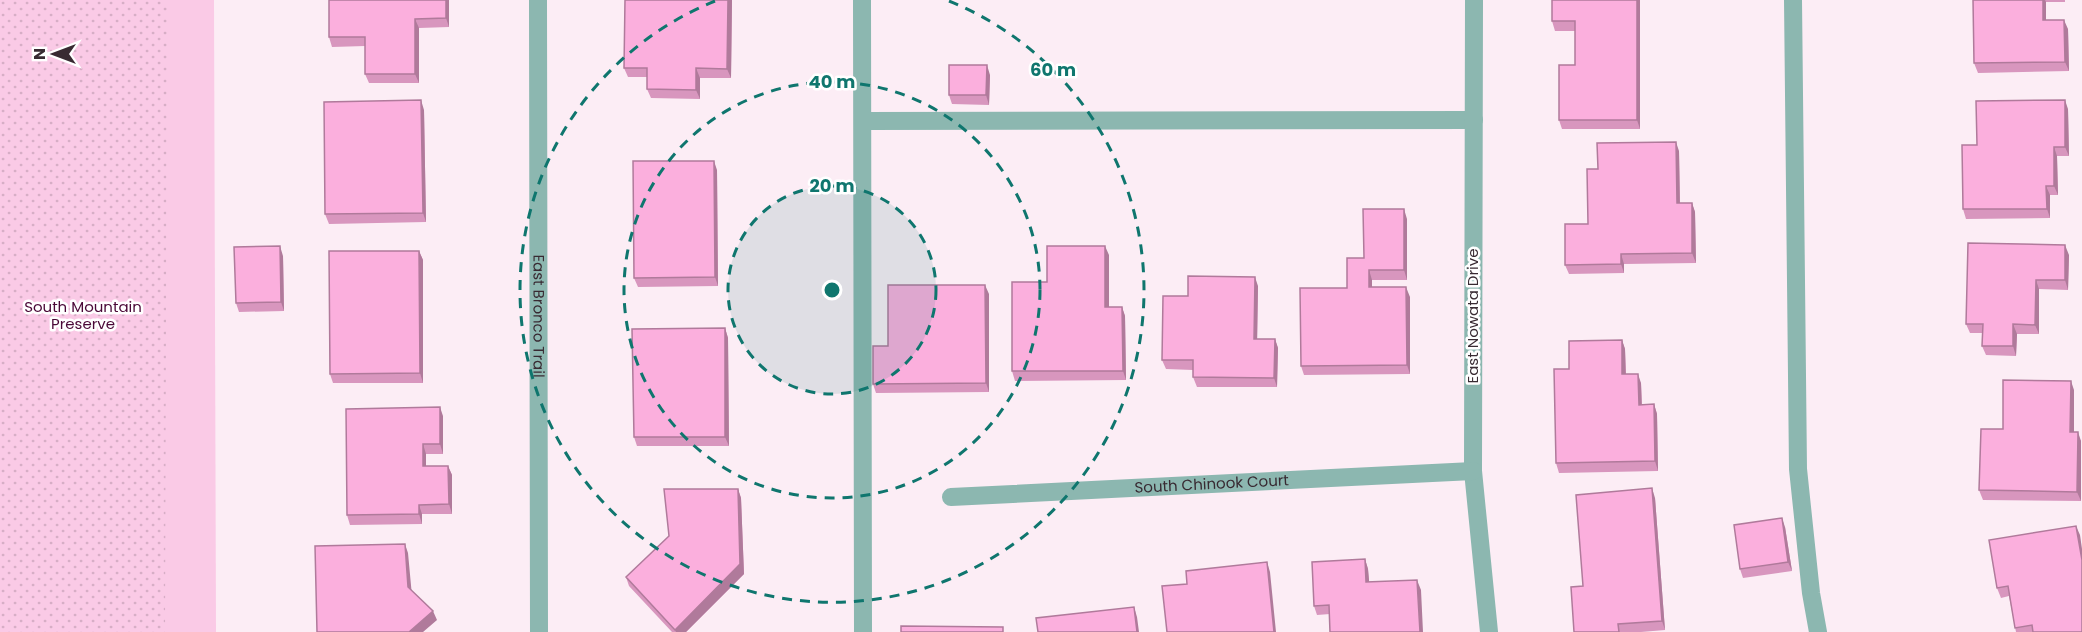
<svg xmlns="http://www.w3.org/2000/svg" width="2082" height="632" font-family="Poppins,sans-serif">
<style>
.green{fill:#facae6}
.park{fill:url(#park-dots)}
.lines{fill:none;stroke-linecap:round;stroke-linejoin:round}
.service{stroke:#8cb7b0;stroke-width:18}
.minor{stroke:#8cb7b0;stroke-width:18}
.wall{fill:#d896be}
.shaded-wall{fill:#b07a9b}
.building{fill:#fbafdd;stroke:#b07a9b;stroke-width:1.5}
.ring{fill:none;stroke:#0f766e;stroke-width:3;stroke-dasharray:10 8}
.labels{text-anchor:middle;stroke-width:5;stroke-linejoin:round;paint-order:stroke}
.park-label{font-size:15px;fill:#4a0837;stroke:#fff}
.street-label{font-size:15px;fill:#382a32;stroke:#fff}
.centre{fill:#0f766e;stroke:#fff;stroke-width:3}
.ring-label{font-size:18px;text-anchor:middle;font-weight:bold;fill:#0f766e;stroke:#fff;stroke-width:5;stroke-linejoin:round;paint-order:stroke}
</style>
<defs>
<pattern id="park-dots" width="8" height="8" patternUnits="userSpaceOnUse" patternTransform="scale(1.5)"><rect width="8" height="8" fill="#facae6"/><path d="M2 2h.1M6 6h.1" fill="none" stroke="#d7aec6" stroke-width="1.8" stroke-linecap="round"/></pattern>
</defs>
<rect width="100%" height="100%" fill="#fcedf5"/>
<!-- green -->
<path class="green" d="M0,0H214L216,632H0Z"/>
<!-- park -->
<path class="park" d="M0,0H167L165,632H0Z"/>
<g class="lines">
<!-- service -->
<path class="service" d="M862,0L863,632
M1793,0L1798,469L1811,593L1818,632
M863,121L1474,120"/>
<!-- minor -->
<g class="minor">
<path id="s1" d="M538,0L539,632"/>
<path d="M1474,0L1473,471L1489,632"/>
<path id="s2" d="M951,497L1473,471"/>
</g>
</g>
<!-- wall -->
<path class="wall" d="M449,0V27L419,28V83H369L365,74V46L332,47L329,37Z
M625,0H732L731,78H700V99L651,98L647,89V77H628L624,68Z
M1640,0V129H1562L1559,120L1575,65V31H1555L1552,21Z
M1973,0H2065V2H2046V20L2068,29L2069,71L1978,73L1974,63Z
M990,75L989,105L952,104L949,95Z
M2068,109L2069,156H2057L2058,195H2050V218L1966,219L1963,209L1977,145Z
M424,110L426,222L329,224L325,214Z
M1679,151L1680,203H1692L1695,212L1696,263L1624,264V273L1569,274L1565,265L1588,224L1598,169Z
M717,170L718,286L638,287L634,278Z
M1407,219V280H1372V287L1410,297V374L1304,375L1301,366L1364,258Z
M419,251L423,260V383H333L330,374Z
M1109,255V307H1122L1125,316L1126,380L1015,381L1012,371L1047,282Z
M2069,255L2068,290L2039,289V334H2017L2016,356L1986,355L1982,346L1983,333H1970L1966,324Z
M283,256L284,311L239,312L236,303Z
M1258,286L1257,339H1275L1278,348L1277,387H1197L1193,377V370L1166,369L1162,360L1188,296Z
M989,294V392L876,393L873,384L888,346Z
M725,328L728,338L729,446H637L634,437Z
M1622,340L1625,349L1626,374L1641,383L1642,405L1654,404L1657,414L1658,471L1559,473L1556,463L1569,369Z
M2074,390V432L2081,441V501L1983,500L1979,490L2003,429Z
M443,416V454H426V466H448L452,475V514H422V524L350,525L347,515Z
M738,489L741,498L744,574L686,632H672L629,586L626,577Z
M1655,498L1665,630L1641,632H1574L1583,586Z
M1785,527L1792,571L1743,578L1740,569Z
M2080,535L2082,632H2016L2009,596L2001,598L1997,588Z
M1365,559L1368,569L1369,582L1421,590L1330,614L1317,615L1314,606Z"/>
<!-- shaded-wall -->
<path class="shaded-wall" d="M446,0H449V27L446,18Z
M728,0H732L731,78L727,69Z
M1637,0H1640V129L1637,120Z
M2043,0H2045L2046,2V29L2043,20Z
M415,19L419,28V83L415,74Z
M2064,20L2068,29L2069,71L2065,62Z
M987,65L990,75L989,105L986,95Z
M696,68L700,78V99L696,90Z
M421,100L424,110L426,222L423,213Z
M2065,100L2068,109L2069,156L2065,147Z
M1676,142L1679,151L1680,212L1677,203Z
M2054,147L2057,156L2058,195L2054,186Z
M714,161L717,170L718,286L715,277Z
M2046,186L2050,195V218L2047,209Z
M1692,203L1695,212L1696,263L1692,253Z
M1404,209L1407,219V280L1404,270Z
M2065,245L2069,255L2068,290L2065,280Z
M280,246L283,256L284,311L281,302Z
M1105,246L1109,255V316L1105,307Z
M419,251L423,260V383L420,373Z
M1621,254L1624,264V273L1621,264Z
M1369,270L1372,280V297L1369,287Z
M1255,277L1258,286L1257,348L1254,339Z
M2036,280L2039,289V334L2035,325Z
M985,285L989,294V392L986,383Z
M1406,287L1410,297V374L1407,365Z
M1122,307L1125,316L1126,380L1123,371Z
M2013,324L2017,334L2016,356L2013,346Z
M725,328L728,338L729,446L725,437Z
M1275,339L1278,348L1277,387L1274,378Z
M1622,340L1625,349L1626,383L1622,374Z
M1638,374L1641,383L1642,414L1639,405Z
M2071,381L2074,390V441L2070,432Z
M1654,404L1657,414L1658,471L1655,461Z
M440,407L443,416V454L440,444Z
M2078,432L2081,441V501L2077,492Z
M423,444L426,454V475L423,466Z
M448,466L452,475V514L449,504Z
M1652,488L1655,498L1665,630L1662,621Z
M738,489L741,498L744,574L686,632H676L675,630Z
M419,505L422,514V524L419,514Z
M1782,518L1785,527L1792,571L1788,562Z
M2076,526L2080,535L2082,549V560Z
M405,544L408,553L412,596L408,587Z
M1365,559L1368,569L1370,591L1366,582Z
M1267,562L1270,572L1276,632H1274Z
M1417,580L1421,590L1423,632H1420Z
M1134,607L1137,617L1139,632H1137Z
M433,611L437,620L423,632H409Z"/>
<!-- building -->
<path class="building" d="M329,0H446V18L415,19V74H365V37H329Z
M625,0H728L727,69L696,68V90L647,89V68H624Z
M1552,0H1637V120H1559V65H1575V21H1552Z
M1973,0H2043V20H2064L2065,62L1974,63Z
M949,65H987L986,95H949Z
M421,100L423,213L325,214L324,102Z
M2065,100V147H2054V186H2046L2047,209H1963L1962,145H1977L1976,101Z
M1676,142L1677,203H1692V253L1621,254V264L1565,265V224H1588L1587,169H1598L1597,143Z
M633,161H714L715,277L634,278Z
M1363,209H1404V270H1369V287H1406L1407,365L1301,366L1300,288H1347V258H1364Z
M1968,243L2065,245V280H2036L2035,325L2013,324V346H1982L1983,324H1966Z
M280,246L281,302L236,303L234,247Z
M1047,246H1105V307H1122L1123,371H1012V282H1047Z
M329,251H419L420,373L330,374Z
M1188,276L1255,277L1254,339H1275L1274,378L1193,377V360H1162L1163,296H1188Z
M888,285H985L986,383L873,384V346H888Z
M725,328V437H634L632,329Z
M1622,340V374H1638L1639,405L1654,404L1655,461L1556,463L1554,369H1569V341Z
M2003,380L2071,381L2070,432H2078L2077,492L1979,490L1981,429H2003Z
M440,407V444H423V466H448L449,504L419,505V514L347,515L346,409Z
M1652,488L1662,621L1618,624L1619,632H1574L1571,587L1583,586L1576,495Z
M664,489H738L740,564L675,630L626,577L669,536Z
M1782,518L1788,562L1740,569L1734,525Z
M2076,526L2082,560V632H2033L2032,625L2015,628L2008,586L1997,588L1989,540Z
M405,544L408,587L433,611L409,632H317L315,546Z
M1365,559L1366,582L1417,580L1420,632H1330L1329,605L1314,606L1312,562Z
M1267,562L1274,632H1167L1162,586L1187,584L1186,571Z
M1134,607L1137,632H1038L1036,618Z
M901,626L1003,627V632H901Z"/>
<!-- distance rings -->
<circle cx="832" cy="290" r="104" fill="#0f766e" fill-opacity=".12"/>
<g class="ring">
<circle cx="832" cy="290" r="104"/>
<circle cx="832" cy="290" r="208"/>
<path d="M949 1A312 312 0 1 1 715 1"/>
</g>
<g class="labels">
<!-- park labels -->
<g class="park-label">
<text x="83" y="312">South Mountain<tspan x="83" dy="17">Preserve</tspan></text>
</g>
<!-- street labels -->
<g class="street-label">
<text dy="5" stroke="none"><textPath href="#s1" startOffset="316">East Bronco Trail</textPath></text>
<text transform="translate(1473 316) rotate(-90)" y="5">East Nowata Drive</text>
<text dy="5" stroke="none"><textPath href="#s2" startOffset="261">South Chinook Court</textPath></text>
</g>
</g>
<circle cx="832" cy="290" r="9" class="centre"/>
<g class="ring-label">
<text x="1053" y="76">60 m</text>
<text x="832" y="88">40 m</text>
<text x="832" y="192">20 m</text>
</g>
<!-- north arrow -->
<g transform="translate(54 54) rotate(270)" stroke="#ffffff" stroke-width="4.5" paint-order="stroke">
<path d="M0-4.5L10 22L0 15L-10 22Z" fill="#382a32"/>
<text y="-9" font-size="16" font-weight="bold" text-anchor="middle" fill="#382a32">N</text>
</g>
</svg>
